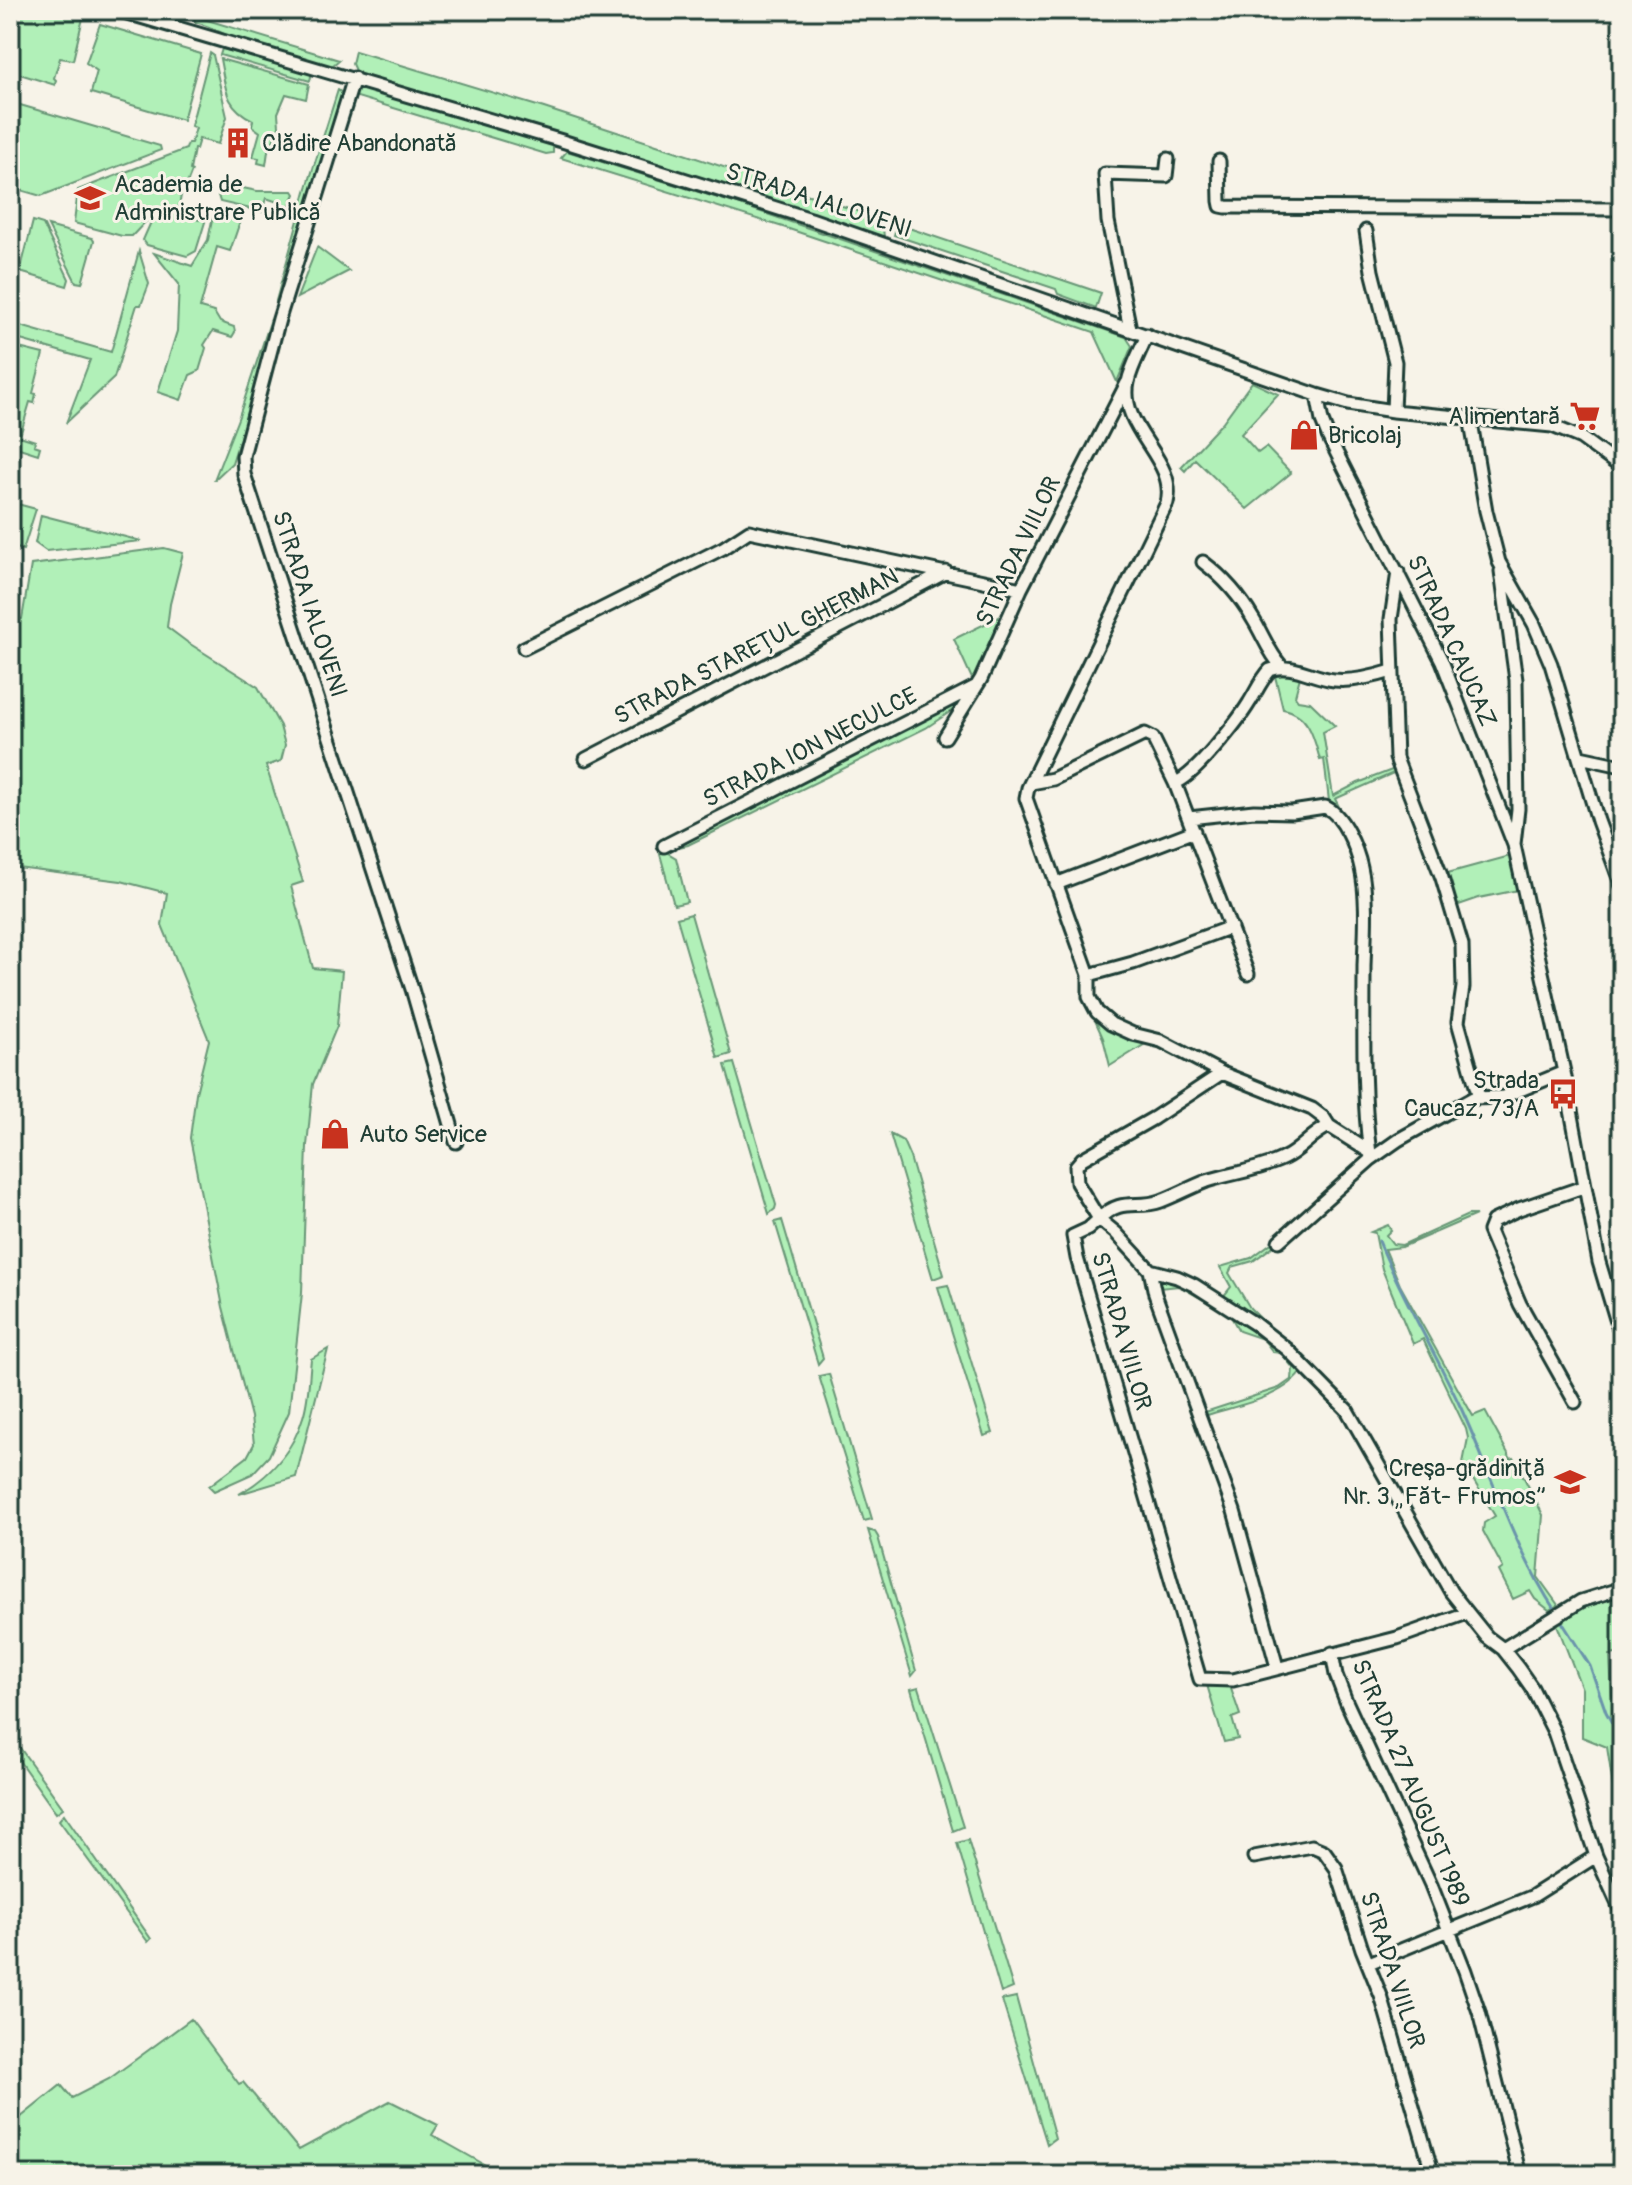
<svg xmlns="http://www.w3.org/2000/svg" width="1632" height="2185" font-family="Pangolin,sans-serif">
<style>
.green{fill:#b1f0b8;stroke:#689676;stroke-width:2}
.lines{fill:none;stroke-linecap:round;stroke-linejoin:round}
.stream{stroke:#6b94ab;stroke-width:3}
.minor-casing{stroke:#1f3d34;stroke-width:17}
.minor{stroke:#f7f3e8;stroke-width:11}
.labels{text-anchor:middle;stroke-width:6;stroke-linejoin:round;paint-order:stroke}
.poi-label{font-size:24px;fill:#1f3d34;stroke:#f7f3e8;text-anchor:start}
.street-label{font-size:24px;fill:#1f3d34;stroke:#f7f3e8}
</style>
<rect width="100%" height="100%" fill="#f7f3e8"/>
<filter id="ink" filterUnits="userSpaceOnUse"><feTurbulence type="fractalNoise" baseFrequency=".0125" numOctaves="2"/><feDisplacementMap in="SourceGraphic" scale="16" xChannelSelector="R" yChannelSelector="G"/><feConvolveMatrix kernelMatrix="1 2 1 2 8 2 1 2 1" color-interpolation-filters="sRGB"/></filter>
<g filter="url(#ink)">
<!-- green -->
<path class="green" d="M10,10H55L83,18L73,60L60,58L54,78L56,80L55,85L10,71Z
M194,16L339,60L332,66C300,57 251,47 224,34C214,29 206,25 195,22Z
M100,24L201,54L183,120L91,93L97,71L86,63Z
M222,49L312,72L310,81L220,55Z
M355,51L544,108L882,219L884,237L749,192L356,73L352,64Z
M210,53L213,55L227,117L218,144L199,139L196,149H194L190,170L192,171L185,189H182L178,213L199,220L202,208L209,209L196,251L187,256L147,245L143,240L151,222L147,220L132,236H122L74,223L78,190L186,149L188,143H191L196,128L191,126Z
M220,59L309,84L306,99L286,94L278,113L279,126L272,144H269L266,165L258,163L259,158L253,157L260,132L252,126L253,120C224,106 226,88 220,59Z
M359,87L553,145V153L546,154L357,97L354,93Z
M338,90L342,93L341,102L280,314L276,301L306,191Z
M10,102L160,146L161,150L41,196L10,187Z
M567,151L744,206L1126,337L1132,346L1117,382L1094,332L786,228L561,158Z
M224,184L257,191H293L295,194L284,217L277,218L278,213H281L284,204L266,198L263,208L269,210L268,213L220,202L218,195Z
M219,209L242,216L230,251L217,247L200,308L214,312L220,322L234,327L235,332L232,337L213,331L204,345L206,348L199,371L190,375L181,400L158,392L177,331L179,284L154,253L192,266L208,240L214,211Z
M33,221L43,224L69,279L67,286L20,272Z
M897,224L1101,293L1096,308L1058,294L1056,289L894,235Z
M48,226L92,238L94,241L82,283L76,282Z
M317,247L349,271L297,298Z
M139,251L149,284L141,305H137L114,378L66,423L90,360L10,337V323L111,352Z
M271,319L273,332L232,463L214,480L239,416Z
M19,348L43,354L33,393L36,394L34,403L30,402L20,436L35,441L34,445L40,447L38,454L10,445V381Z
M1252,382L1278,394L1241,434L1258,453L1266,447L1291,473L1247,509L1195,459L1185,471L1181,467L1222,423Z
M10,502L36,509L23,550L10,546Z
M41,515L141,541L46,551L35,543Z
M164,548L183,553L170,604L167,627L187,642L258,687L280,726L285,745L281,761L266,766L303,882L291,886L313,968L342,971L337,1026L313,1084L307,1146L302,1293L289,1412L269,1456L252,1474L214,1491L209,1486L247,1457L254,1444L251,1417L223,1307L190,1138L196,1093L209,1040L162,925L167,893L121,881L10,867V618L22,619L31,565Z
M1003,615L977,678L973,681L954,639Z
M1284,675L1300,677L1295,696L1298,700L1310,702L1335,726L1323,732L1333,796L1358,783L1397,768L1398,771L1335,799L1345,818L1329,801L1324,759L1320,760C1314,738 1309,713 1283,709L1275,676Z
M965,696L960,705L926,728L688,845L674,848L670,846Z
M658,847L676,858L687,902L674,905Z
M1510,856L1518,890L1479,898L1456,906L1444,874Z
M691,914L731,1054L718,1058L677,918Z
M1096,1015L1153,1043H1147L1110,1066L1103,1038L1094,1018Z
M734,1063L776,1205L775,1209L769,1214L725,1065Z
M890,1134L903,1141L910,1157L944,1275L933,1279Z
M1468,1215H1476L1402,1247L1385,1249L1400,1285L1473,1416L1485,1411L1511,1459L1514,1458L1543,1515L1538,1577L1558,1605L1549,1610L1535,1599L1530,1591L1513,1599L1499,1571L1503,1568L1483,1531L1484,1523L1495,1516L1463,1463L1468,1438L1466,1429L1423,1339L1413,1344L1382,1269L1375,1233L1371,1232L1388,1225L1391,1230L1386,1235L1393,1244L1402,1245Z
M782,1220L823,1358L818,1364L775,1222Z
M1274,1241L1276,1244L1253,1261L1232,1267L1229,1273L1250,1308L1286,1344L1222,1298L1231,1287L1220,1267L1251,1258Z
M1160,1277H1174L1253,1326L1303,1369C1285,1398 1238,1405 1207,1415L1205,1412L1279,1388L1292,1379L1293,1368L1281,1353L1273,1352L1263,1339L1239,1331L1230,1315L1179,1286L1159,1288L1157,1279Z
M948,1285L993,1433L984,1436L938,1287Z
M328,1349L296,1477L239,1494C269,1477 293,1451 303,1417C309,1399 309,1378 311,1359Z
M829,1374L872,1519L864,1521L819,1376Z
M868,1530L875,1532L878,1537L916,1671L912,1676Z
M1622,1596V1653L1610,1655L1612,1695L1622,1713V1782L1613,1786L1607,1747L1582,1737V1689L1556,1622L1587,1606Z
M1207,1685L1230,1686L1240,1715L1232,1718L1238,1739L1224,1742Z
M919,1687L963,1827L953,1831L911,1689Z
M10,1734L63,1808L56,1813L10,1748Z
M64,1814L151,1939L148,1942L59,1820Z
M968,1840L1013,1988L1001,1993L957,1843Z
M1016,1997L1055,2138L1047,2144L1002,2000Z
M191,2019L239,2084L243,2082L299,2150L390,2101L438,2125L432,2135L503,2175H10V2126L61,2085L72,2098L109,2079Z"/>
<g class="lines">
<!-- stream -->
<path class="stream" d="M1379,1241C1402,1298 1434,1350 1460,1406C1492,1475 1514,1548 1556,1612
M1560,1619L1590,1666L1606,1712L1622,1741"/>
<!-- minor casing -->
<g class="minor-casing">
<path id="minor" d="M117,10L562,141L811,219L1317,395L1348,404L1393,411L1552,426L1581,438L1622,468
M354,78L279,319L243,456L244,474L412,989L456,1142
M1219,161L1220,201L1221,206L1226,207L1622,209
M1366,231L1372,271L1395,362L1393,411
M1130,329L1108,221L1105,174L1166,176L1168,159
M1147,335C1141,350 1131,367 1128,382C1118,429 1178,459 1167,503L1028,788L1026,798L1089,975V997L1097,1012L1111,1024L1133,1034L1161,1041L1222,1073L1312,1109L1324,1118L1329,1126L1370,1152
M1317,395L1322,421L1328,436L1442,661L1514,845L1564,1072L1599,1262L1622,1339
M1470,417L1486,511L1499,562L1534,624L1551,664L1598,821L1622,886
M1203,562C1224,578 1240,596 1253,619C1263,635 1269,653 1282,667
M1501,571L1516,680L1518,809L1514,844
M1398,572L1391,619L1396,758L1442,878L1462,945L1463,987L1458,1022L1479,1097
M524,648L723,548L749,531L1021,589
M945,737L981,679L1021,589L1127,383
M1580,757L1622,766
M586,759L946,572
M1031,783L1053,779L1145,734L1153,738L1175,783C1194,777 1238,721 1249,703C1256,692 1261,680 1270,670C1290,662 1313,678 1334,680C1353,682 1373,677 1392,671
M1175,783L1248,974
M1189,818L1254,811L1292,812L1325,807C1343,814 1357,849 1361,868C1368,899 1365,934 1364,966C1364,1029 1362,1092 1370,1154
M664,846L975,687
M1056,884L1194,831
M1089,975L1133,963L1231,927
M1222,1073L1154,1118L1082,1159L1076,1166L1077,1183L1099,1219C1122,1196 1137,1210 1161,1201C1177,1195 1191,1187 1207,1181C1232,1173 1260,1170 1284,1158C1301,1150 1311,1134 1329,1126
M1279,1241L1371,1159L1398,1140L1473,1098L1503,1097L1564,1072
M1150,1270L1177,1277L1194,1285L1255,1324L1287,1349L1347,1410L1451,1592L1487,1637L1503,1649L1518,1668L1532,1688L1554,1732L1596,1856L1622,1913
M1575,1402L1520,1304L1489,1231L1493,1221L1519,1209L1583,1187
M1503,1649L1581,1601L1622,1588
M1332,1653L1336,1675L1346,1701L1431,1885L1465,1971L1479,2012L1520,2175
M1277,1667L1234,1511L1155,1294L1150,1270L1116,1233L1099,1219L1088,1229L1073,1236L1077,1258L1200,1679L1233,1680L1397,1638L1467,1613
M1254,1857L1312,1846L1324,1851L1336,1868L1362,1949L1381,1996L1433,2175
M1369,1963L1533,1896L1596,1856"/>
</g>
<!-- minor -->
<use href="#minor" class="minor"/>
</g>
</g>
<!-- icons -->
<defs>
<g id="building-bare" transform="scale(2.4)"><path d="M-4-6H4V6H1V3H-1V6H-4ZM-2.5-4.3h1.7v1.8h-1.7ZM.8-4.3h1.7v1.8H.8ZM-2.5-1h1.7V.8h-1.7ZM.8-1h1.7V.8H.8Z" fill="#c8321e" stroke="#f7f3e8" stroke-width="2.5" paint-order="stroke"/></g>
<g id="university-bare" transform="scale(2.4)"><path d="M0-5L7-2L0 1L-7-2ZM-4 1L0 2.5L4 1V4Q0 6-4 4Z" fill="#c8321e" stroke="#f7f3e8" stroke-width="2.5" paint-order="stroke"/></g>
<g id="supermarket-bare" transform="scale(2.4)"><path d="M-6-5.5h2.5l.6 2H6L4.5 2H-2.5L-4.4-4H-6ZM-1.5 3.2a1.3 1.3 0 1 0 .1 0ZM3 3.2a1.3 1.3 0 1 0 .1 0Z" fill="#c8321e" stroke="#f7f3e8" stroke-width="2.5" paint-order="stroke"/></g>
<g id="shop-bare" transform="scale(2.4)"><path d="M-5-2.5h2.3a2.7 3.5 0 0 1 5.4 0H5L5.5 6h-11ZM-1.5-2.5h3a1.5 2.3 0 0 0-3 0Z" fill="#c8321e" stroke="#f7f3e8" stroke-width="2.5" paint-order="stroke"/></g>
<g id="bus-bare" transform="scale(2.4)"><path d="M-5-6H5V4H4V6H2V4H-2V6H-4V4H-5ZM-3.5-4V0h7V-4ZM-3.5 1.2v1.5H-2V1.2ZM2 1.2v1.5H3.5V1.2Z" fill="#c8321e" stroke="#f7f3e8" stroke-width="2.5" paint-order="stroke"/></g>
<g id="school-bare" transform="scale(2.4)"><path d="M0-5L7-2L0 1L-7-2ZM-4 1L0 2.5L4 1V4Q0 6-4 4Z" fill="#c8321e" stroke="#f7f3e8" stroke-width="2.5" paint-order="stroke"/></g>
</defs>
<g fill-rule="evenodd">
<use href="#building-bare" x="238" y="143"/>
<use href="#university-bare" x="90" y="198"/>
<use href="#supermarket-bare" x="1585" y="416"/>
<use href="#shop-bare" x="1304" y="435"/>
<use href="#bus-bare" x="1563" y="1094"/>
<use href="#shop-bare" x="335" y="1134"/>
<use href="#school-bare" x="1570" y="1482"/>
</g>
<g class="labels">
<!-- poi labels -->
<g class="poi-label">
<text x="262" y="151">Clădire Abandonată</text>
<text x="114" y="192">Academia de<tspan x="114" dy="28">Administrare Publică</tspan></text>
<text x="1561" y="424" text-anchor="end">Alimentară</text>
<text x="1328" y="443">Bricolaj</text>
<text x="1539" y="1088" text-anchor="end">Strada<tspan x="1539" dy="28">Caucaz, 73/A</tspan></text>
<text x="359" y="1142">Auto Service</text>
<text x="1546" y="1476" text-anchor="end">Creşa-grădiniţă<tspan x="1546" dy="28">Nr. 3 „Făt- Frumos”</tspan></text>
</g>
<!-- street labels -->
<g class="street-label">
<text transform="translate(819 200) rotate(18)" y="8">STRADA IALOVENI</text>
<text transform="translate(1018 551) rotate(-64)" y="8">STRADA VIILOR</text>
<text transform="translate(310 604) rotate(72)" y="8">STRADA IALOVENI</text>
<text transform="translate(1452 641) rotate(66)" y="8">STRADA CAUCAZ</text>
<text transform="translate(756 646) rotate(-27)" y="8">STRADA STAREȚUL GHERMAN</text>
<text transform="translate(810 747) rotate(-27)" y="8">STRADA ION NECULCE</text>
<text transform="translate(1122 1331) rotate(74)" y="8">STRADA VIILOR</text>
<text transform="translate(1411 1783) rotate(67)" y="8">STRADA 27 AUGUST 1989</text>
<text transform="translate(1393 1970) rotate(72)" y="8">STRADA VIILOR</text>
</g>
</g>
<!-- margin -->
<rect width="1632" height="2185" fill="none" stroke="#f7f3e8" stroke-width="40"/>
<rect x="20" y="20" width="1592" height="2145" fill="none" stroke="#1f3d34" stroke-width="3" filter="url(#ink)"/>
</svg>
